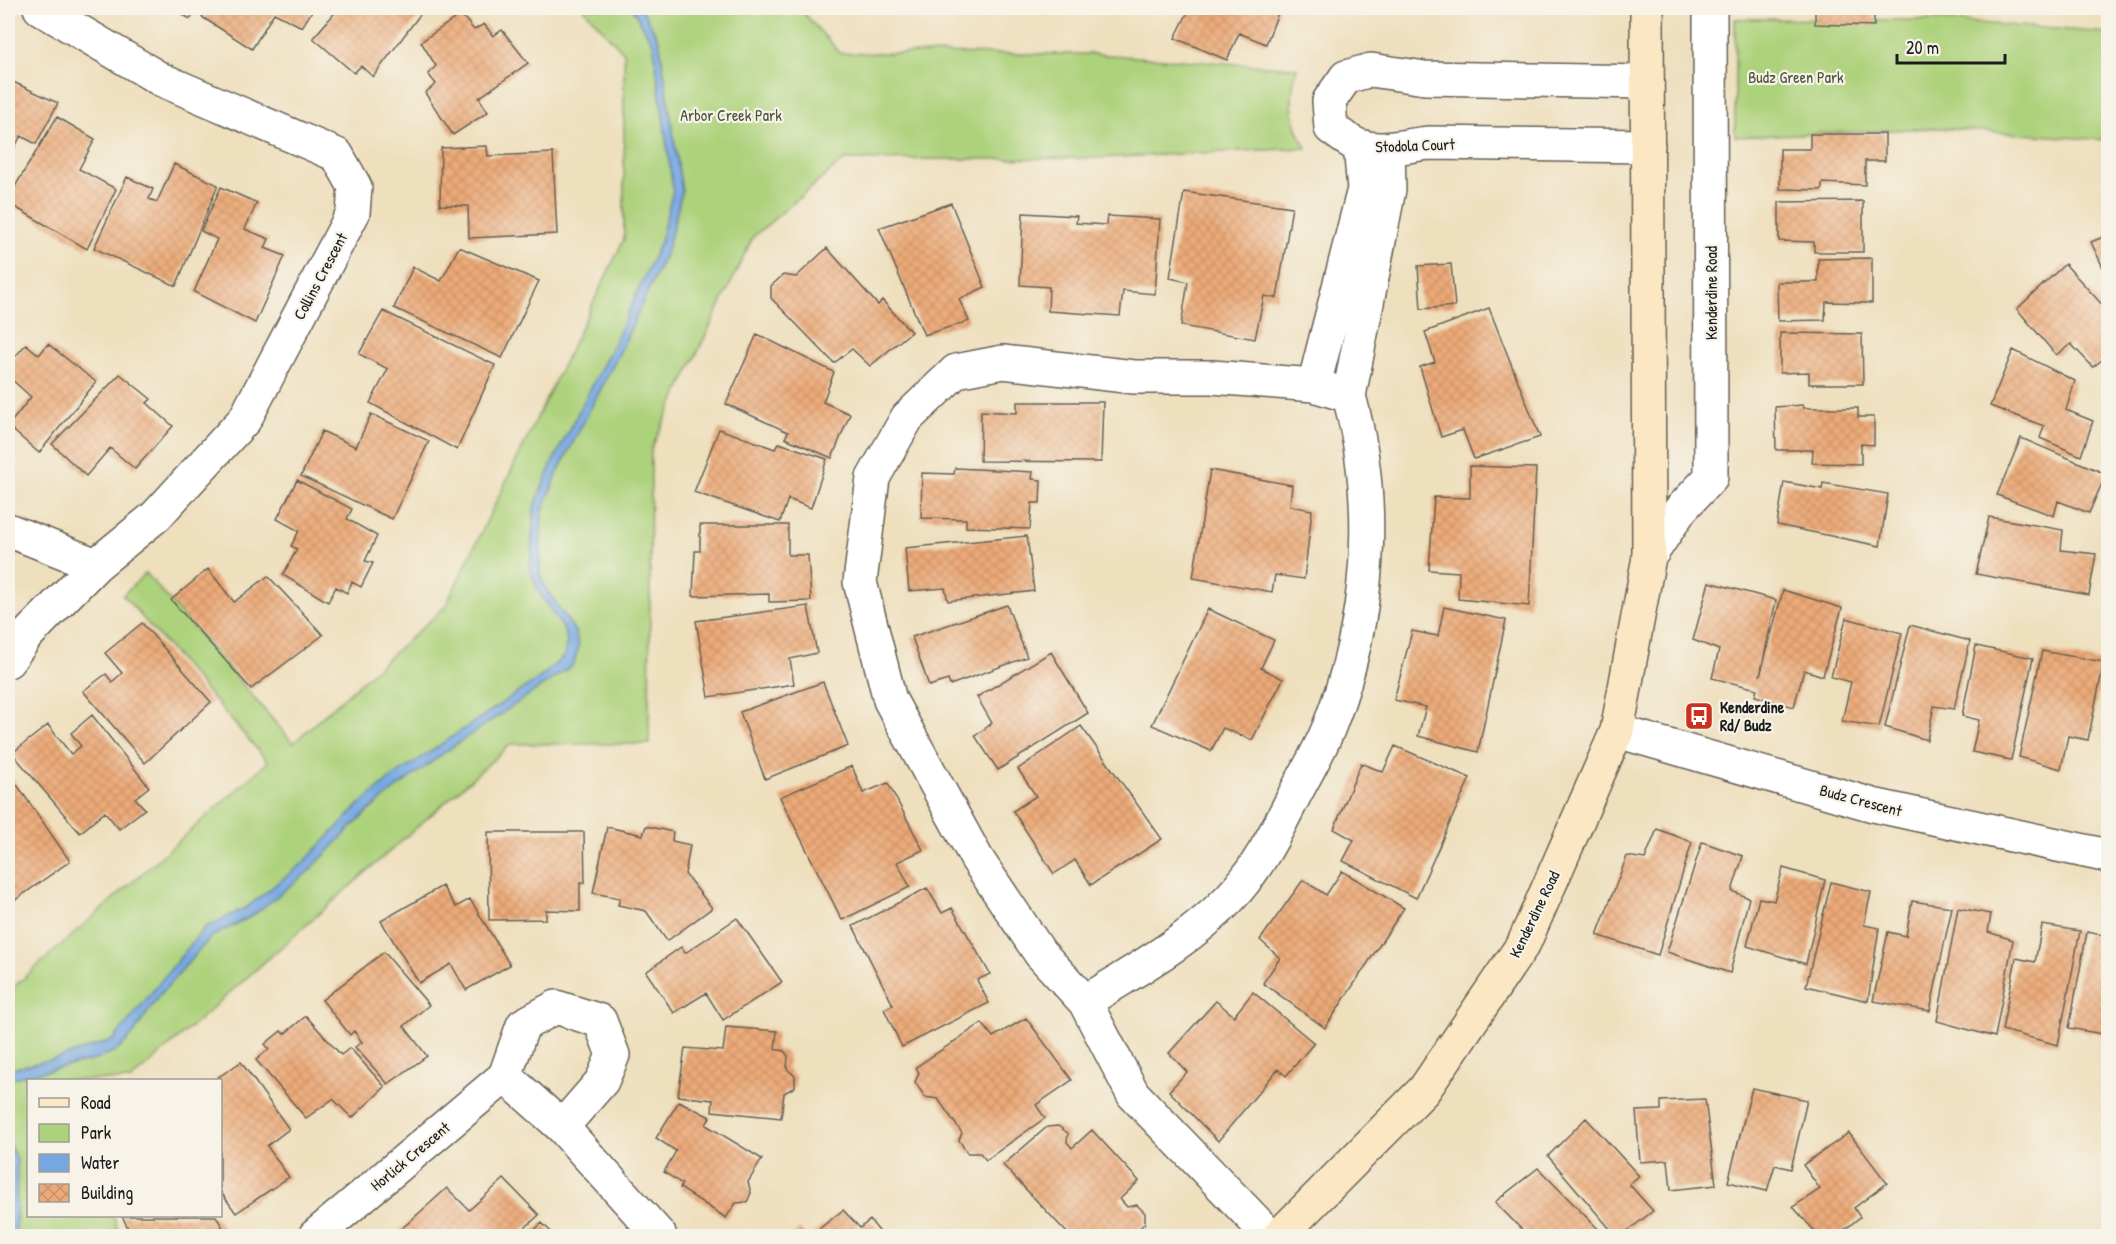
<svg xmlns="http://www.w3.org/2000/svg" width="2116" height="1244" font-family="'Patrick Hand',sans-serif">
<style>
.park{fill:#add27c;stroke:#64774c;stroke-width:1.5}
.water{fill:#76a7e1;stroke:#49627e;stroke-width:1.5}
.building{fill:url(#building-cross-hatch)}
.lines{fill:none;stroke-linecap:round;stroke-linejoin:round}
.street-casing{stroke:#666054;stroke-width:36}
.secondary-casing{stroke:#666054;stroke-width:36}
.street{stroke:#fff;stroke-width:33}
.secondary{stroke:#fbe7c3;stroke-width:33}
.labels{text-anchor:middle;stroke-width:4.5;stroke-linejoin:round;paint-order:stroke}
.park-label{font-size:16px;fill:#485339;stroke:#f7f3e8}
.street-label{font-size:16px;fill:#1c1c1c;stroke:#f7f3e8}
.poi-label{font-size:16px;font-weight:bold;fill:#1c1c1c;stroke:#f7f3e8;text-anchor:start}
</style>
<defs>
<pattern id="building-cross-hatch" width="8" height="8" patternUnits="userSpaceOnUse" patternTransform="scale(1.5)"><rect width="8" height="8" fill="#ecaa78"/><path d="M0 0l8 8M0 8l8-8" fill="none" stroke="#ca9267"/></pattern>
</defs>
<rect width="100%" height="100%" fill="#f7f3e8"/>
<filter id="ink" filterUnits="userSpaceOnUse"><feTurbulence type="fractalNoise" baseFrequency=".0167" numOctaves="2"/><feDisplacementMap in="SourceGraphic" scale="12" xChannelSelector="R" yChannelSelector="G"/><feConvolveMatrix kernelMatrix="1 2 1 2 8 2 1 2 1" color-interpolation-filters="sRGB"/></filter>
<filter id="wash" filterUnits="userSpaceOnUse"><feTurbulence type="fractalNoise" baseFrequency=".008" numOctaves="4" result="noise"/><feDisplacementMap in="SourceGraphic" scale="24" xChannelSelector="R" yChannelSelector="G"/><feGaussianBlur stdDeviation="1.35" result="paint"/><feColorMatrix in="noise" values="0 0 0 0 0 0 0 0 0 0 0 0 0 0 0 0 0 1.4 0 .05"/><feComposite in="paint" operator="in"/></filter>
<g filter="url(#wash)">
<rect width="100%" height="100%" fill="#eedfbd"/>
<!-- park -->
<path class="park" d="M583,8H799L840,53L1093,54L1297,68C1288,99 1291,120 1306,148L1099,158L844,160L753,237L651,449L649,744H511L131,1080H28V1216H114L119,1236H8V992L268,762L123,595L146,573L293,743L445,607L624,239V53Z
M1735,19L1940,20L2108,33V140L1937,128L1735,137Z"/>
<!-- water -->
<path class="water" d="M632,8H641L659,39L682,191L668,248L620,352L559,470L542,513L540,575L546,589L575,631L579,646L573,665L451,748L398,787L364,815L308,872L252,916L211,937L158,997L134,1033L118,1050L95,1060L13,1078L8,1084L10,1069L59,1058L113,1040L204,928L247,907L303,863L358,806L391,778L542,676L564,656L567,641L564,630L538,591L530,570L534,508L551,465L614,343L660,242L673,190L653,44Z
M8,1143L17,1159L16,1236H8Z"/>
<g id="blocks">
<!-- building -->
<path class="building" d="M172,8H198L190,19Z
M208,8H314L302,27L274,13L252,49L202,17Z
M339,8H416L422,12L373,77L361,66L354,73L313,38Z
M1190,8H1280L1266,44L1239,33L1227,60L1175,38Z
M1815,8H1874V26L1815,24Z
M461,14L474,30L484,24L493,36L502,30L528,63L479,98L488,112L453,135L425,93L436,84L428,74L436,66L421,42Z
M9,80L58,103L36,144L21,136L8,159Z
M57,117L95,139L79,169L116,189L87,249L8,203V198Z
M1810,134H1885V161H1865V185L1822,183V190L1780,189V149H1810Z
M487,146L488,156L553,153L557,234L469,238L468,206L440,205L441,148Z
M174,164L218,185L176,286L94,248L127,177L153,189L149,199L157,202Z
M221,187L257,203L245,229L269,239L265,248L285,256L255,323L194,292L217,239L201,231Z
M1184,192L1292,207L1277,298L1264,296L1255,339L1181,326L1188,282L1170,278Z
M1863,201V252H1814V242L1779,241V202Z
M951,203L985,287L959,299L969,321L924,335L879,228Z
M1023,213L1077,216L1076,223L1106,225L1107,216L1160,219L1155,294L1123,291L1120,316L1048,311L1049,287L1020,285Z
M2108,235V278L2091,242Z
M459,247L539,281L502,358L394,308L413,267L441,281Z
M827,248L878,305L882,300L911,332L870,366L852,349L834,363L771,298V286L783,275L796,277Z
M1872,258V303L1826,302L1825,320L1778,321L1777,282H1818V259Z
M1451,264L1455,306L1421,309L1418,266Z
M2065,264L2108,311V355L2093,367L2071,344L2056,355L2017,309Z
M1489,308L1540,437L1474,459L1463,430L1441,437L1420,367L1435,362L1425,332Z
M383,311L495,365L457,450L370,403L388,369L359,354Z
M1780,333L1862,334L1863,384H1809V372L1780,373Z
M757,334L834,372L823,402L850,414L832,458L785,438L788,432L726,404Z
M26,344L39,355L48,344L96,382L39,453L8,426L31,397L8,376V365Z
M2013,350L2075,381L2066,410L2093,421L2081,456L2040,438L2044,426L1990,406Z
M120,374L151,399L147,403L173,426L135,469L110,448L86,476L52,444Z
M1017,402H1103L1101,462L980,461L981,411L1017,413Z
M1803,405V408H1858V417H1874V445L1861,444V464L1812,463L1813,450H1776L1775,407Z
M371,414L429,441L392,519L301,476L322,431L356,447Z
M719,429L775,449L779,443L827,459L811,508L788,499L780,522L694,492Z
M2021,438L2106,474L2089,513L2058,501L2054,516L1997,495Z
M1470,466L1536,468L1529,606L1458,599L1459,572L1429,570L1434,497L1470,498Z
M955,468L1033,472L1032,479L1041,480L1040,503H1032L1030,529L966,527V519L921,518L922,473L954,474Z
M1210,470L1292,485L1290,506L1312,510L1304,579L1275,575L1272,592L1193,578Z
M297,480L352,509L347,519L377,536L365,561L373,563L361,587L352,582L347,593L336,587L328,602L283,575L297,549L291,546L299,531L277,519Z
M1784,482L1822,489L1823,483L1888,494L1880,546L1777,525Z
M1989,517L2063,530L2061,550L2096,554L2089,595L1976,574Z
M700,525H788V555H808L811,601L769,602V594L693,596L695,551H700Z
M1027,536L1034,591L948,601L945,588L909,591L905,548Z
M208,569L234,602L268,576L323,635L251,689L171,600Z
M1709,582L1776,600L1760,676L1783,590L1842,608L1823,676L1804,670L1794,707L1755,696L1757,689L1712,678L1719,650L1693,640Z
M1007,605L1027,657L950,685L948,680L929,686L912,637Z
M808,606L817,653L790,659L794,684L709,697L696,621Z
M1444,607L1506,620L1478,752L1418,736L1426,707L1394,700L1412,631L1438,636Z
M1208,609L1274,640L1261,668L1283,679L1252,740L1223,728L1211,751L1152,725Z
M1846,618L1902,633L1879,727L1842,721L1851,682L1831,677Z
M142,623L211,702L145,763L83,691L106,674L112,682L122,673L105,653Z
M1910,625L1970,641L1954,709L1934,706L1927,740L1885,727Z
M1976,646L2033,658L2011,760L1972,752L1979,720L1962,716Z
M2042,651L2104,662L2088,740L2068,736L2061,769L2019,757Z
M1051,652L1088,713L998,770L975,736L992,723L977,697Z
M823,682L848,746L765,779L740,712Z
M92,715L149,787L135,798L145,809L119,829L105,812L80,833L12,753L48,725L71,754L81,746L71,733Z
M1081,726L1162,839L1091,885L1075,860L1054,874L1013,811L1036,796L1018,769Z
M1395,746L1470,778L1416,898L1343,861L1354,840L1334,829L1361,763L1383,772Z
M852,766L863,793L888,783L923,850L897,862L910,887L842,920L780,797Z
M8,772L70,861L8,905Z
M646,826L673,832L672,841L690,845L685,874L712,908L667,941L646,911L618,905L620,898L593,893L607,827L643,835Z
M1657,829L1692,842L1658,955L1597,935L1627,856L1645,859Z
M488,832H584L585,883H580V911L546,910V919L489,920Z
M1702,842L1743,856L1732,891L1749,898L1730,973L1667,952Z
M1783,868L1825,880L1806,964L1747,946L1759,898L1774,901Z
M1342,871L1404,908L1325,1028L1263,983L1280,958L1260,940L1303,880L1326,895Z
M1831,882L1871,892L1864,925L1879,928L1868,1001L1806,986Z
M442,886L456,907L470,899L510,965L466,990L451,964L419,983L381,921Z
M927,888L942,913L952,908L990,974L977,980L989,1003L902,1047L884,1009L893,1005L853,926Z
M1912,901L1952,907L1930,1011L1873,1001L1888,932L1906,936Z
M1958,908L1991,914L1988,932L2013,940L1995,1037L1937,1021Z
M737,918L782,982L723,1020L706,993L674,1013L646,972L681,947L685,953Z
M2042,925L2080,931L2058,1045L2002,1030L2016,958L2035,962Z
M2087,932L2108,936V1035L2069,1028Z
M384,952L429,1005L404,1026L427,1056L388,1084L355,1047L362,1042L354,1031L350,1035L322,1000Z
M1253,992L1314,1043L1286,1076L1278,1069L1218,1141L1169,1091L1187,1072L1169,1053L1216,1001L1234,1016Z
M306,1016L341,1055L350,1048L385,1087L352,1118L333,1099L306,1118L256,1060L269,1049L265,1044L281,1031L284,1034Z
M1026,1018L1072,1080L1036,1105L1045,1118L986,1160L980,1153H967L959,1140L962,1133L938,1099L925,1097L915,1082L919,1073L916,1067L982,1023L993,1037Z
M726,1027L777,1031L775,1049L784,1051L788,1056L787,1069L795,1076V1087L784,1093L781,1118L712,1111L713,1100L678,1096L685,1048L723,1051Z
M241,1062L289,1129L267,1146L289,1177L236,1213L220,1191V1080H214Z
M1752,1088L1807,1100L1791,1169L1775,1165L1767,1191L1728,1182Z
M1705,1099L1716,1185L1671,1190L1668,1160L1640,1162L1636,1111L1661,1110V1101Z
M679,1101L710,1117L706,1125L762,1159L748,1182L751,1193L747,1202L736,1203L726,1218L680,1188L682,1184L664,1172L676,1151L656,1138Z
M1586,1118L1639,1176L1629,1184L1653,1211L1621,1236H1616L1548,1156Z
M1058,1126L1068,1133L1067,1142L1072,1148L1092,1130L1139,1181L1120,1199L1127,1207L1137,1205L1145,1213V1223L1131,1236H1070L1003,1165L1047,1127Z
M1849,1133L1887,1183L1854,1208L1860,1217L1837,1236H1819L1793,1207L1820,1189L1803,1165Z
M1538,1168L1605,1236H1528L1495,1202Z
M504,1179L539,1215L516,1236H402L398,1232L447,1188L469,1210Z
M843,1210L860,1228L870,1220L883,1236H810Z
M122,1216H216L227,1235L132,1236Z
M542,1223L555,1236H528Z
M800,1229L807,1236H791Z"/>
</g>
</g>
<g filter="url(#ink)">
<use href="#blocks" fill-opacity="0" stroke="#666054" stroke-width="1.5"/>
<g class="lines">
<!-- street casing -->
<g class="street-casing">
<path id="street" d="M1647,82L1425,78L1371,70L1346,77L1329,101L1331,128C1340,134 1350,143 1360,146C1382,154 1409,144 1431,143L1648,146
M1314,385L1364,189L1360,146
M8,530L96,565
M1649,557L1681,509L1711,477L1710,8
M8,661L27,635L96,565L156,516L245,419L353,213L355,187L337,155L160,79L40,8
M1617,731L1873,805L2108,856
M1085,1002C1135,970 1188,942 1229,899C1258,869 1276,832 1294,796C1306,773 1320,750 1329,727C1370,623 1379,504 1349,396L1389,189L1388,149
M505,1076L562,1127L660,1236
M315,1236L505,1076L523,1025L556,1007L600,1021L613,1055L602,1081L562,1127
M1270,1236L1133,1094L1085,1002L1040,953L977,859L890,700L860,582L873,478L907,418L956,371L1003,362L1134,377H1212L1314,385L1349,396"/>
</g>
<!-- secondary casing -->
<g class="secondary-casing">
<path id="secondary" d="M1279,1236L1424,1090L1524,943L1617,731L1649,557L1647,8"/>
</g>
<!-- street -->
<use href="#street" class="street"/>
<!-- secondary -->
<use href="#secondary" class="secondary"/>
</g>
</g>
<!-- icons -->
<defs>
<g id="bus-square" transform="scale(1.5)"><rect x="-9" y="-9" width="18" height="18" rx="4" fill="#c8321e" stroke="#f7f3e8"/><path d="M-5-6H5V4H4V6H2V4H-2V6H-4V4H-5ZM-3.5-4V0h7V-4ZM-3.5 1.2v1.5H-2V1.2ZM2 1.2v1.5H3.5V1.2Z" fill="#fff"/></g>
</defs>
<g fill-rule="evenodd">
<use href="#bus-square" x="1699" y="716"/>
</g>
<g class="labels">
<!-- park labels -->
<g class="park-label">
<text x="1796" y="83">Budz Green Park</text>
<text x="731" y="121">Arbor Creek Park</text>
</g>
<!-- street labels -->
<g class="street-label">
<text transform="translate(1415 145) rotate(-2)" y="6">Stodola Court</text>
<text transform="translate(320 276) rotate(-62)" y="6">Collins Crescent</text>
<text transform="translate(1711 293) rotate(-90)" y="6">Kenderdine Road</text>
<text transform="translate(1861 800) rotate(15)" y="6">Budz Crescent</text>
<text transform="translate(1534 914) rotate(-64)" y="6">Kenderdine Road</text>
<text transform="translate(410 1156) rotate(-40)" y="6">Horlick Crescent</text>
</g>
<!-- poi labels -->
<g class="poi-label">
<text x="1720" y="713">Kenderdine<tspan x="1720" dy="18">Rd/ Budz</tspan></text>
</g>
</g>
<!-- margin -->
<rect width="2116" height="1244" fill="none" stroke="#f7f3e8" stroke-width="30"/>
<!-- legend -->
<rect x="27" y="1079" width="195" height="138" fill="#f7f3e8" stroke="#9f9d96" stroke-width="1.5"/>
<rect x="39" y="1098" width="30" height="9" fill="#fbe7c3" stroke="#9f9d96" stroke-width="1.5"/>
<text x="81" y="1109" font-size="18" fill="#1c1c1c">Road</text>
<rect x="39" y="1124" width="30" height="18" fill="#add27c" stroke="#9f9d96" stroke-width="1.5"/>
<text x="81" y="1139" font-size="18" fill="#1c1c1c">Park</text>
<rect x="39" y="1154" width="30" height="18" fill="#76a7e1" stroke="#9f9d96" stroke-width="1.5"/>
<text x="81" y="1169" font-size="18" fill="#1c1c1c">Water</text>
<rect x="39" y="1184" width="30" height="18" fill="url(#building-cross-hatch)" stroke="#9f9d96" stroke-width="1.5"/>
<text x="81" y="1199" font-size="18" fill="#1c1c1c">Building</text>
<!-- scale -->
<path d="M1897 54v9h108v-9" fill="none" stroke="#1c1c1c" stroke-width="3"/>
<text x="1906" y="54" font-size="18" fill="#1c1c1c" stroke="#f7f3e8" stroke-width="4.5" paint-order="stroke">20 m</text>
</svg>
